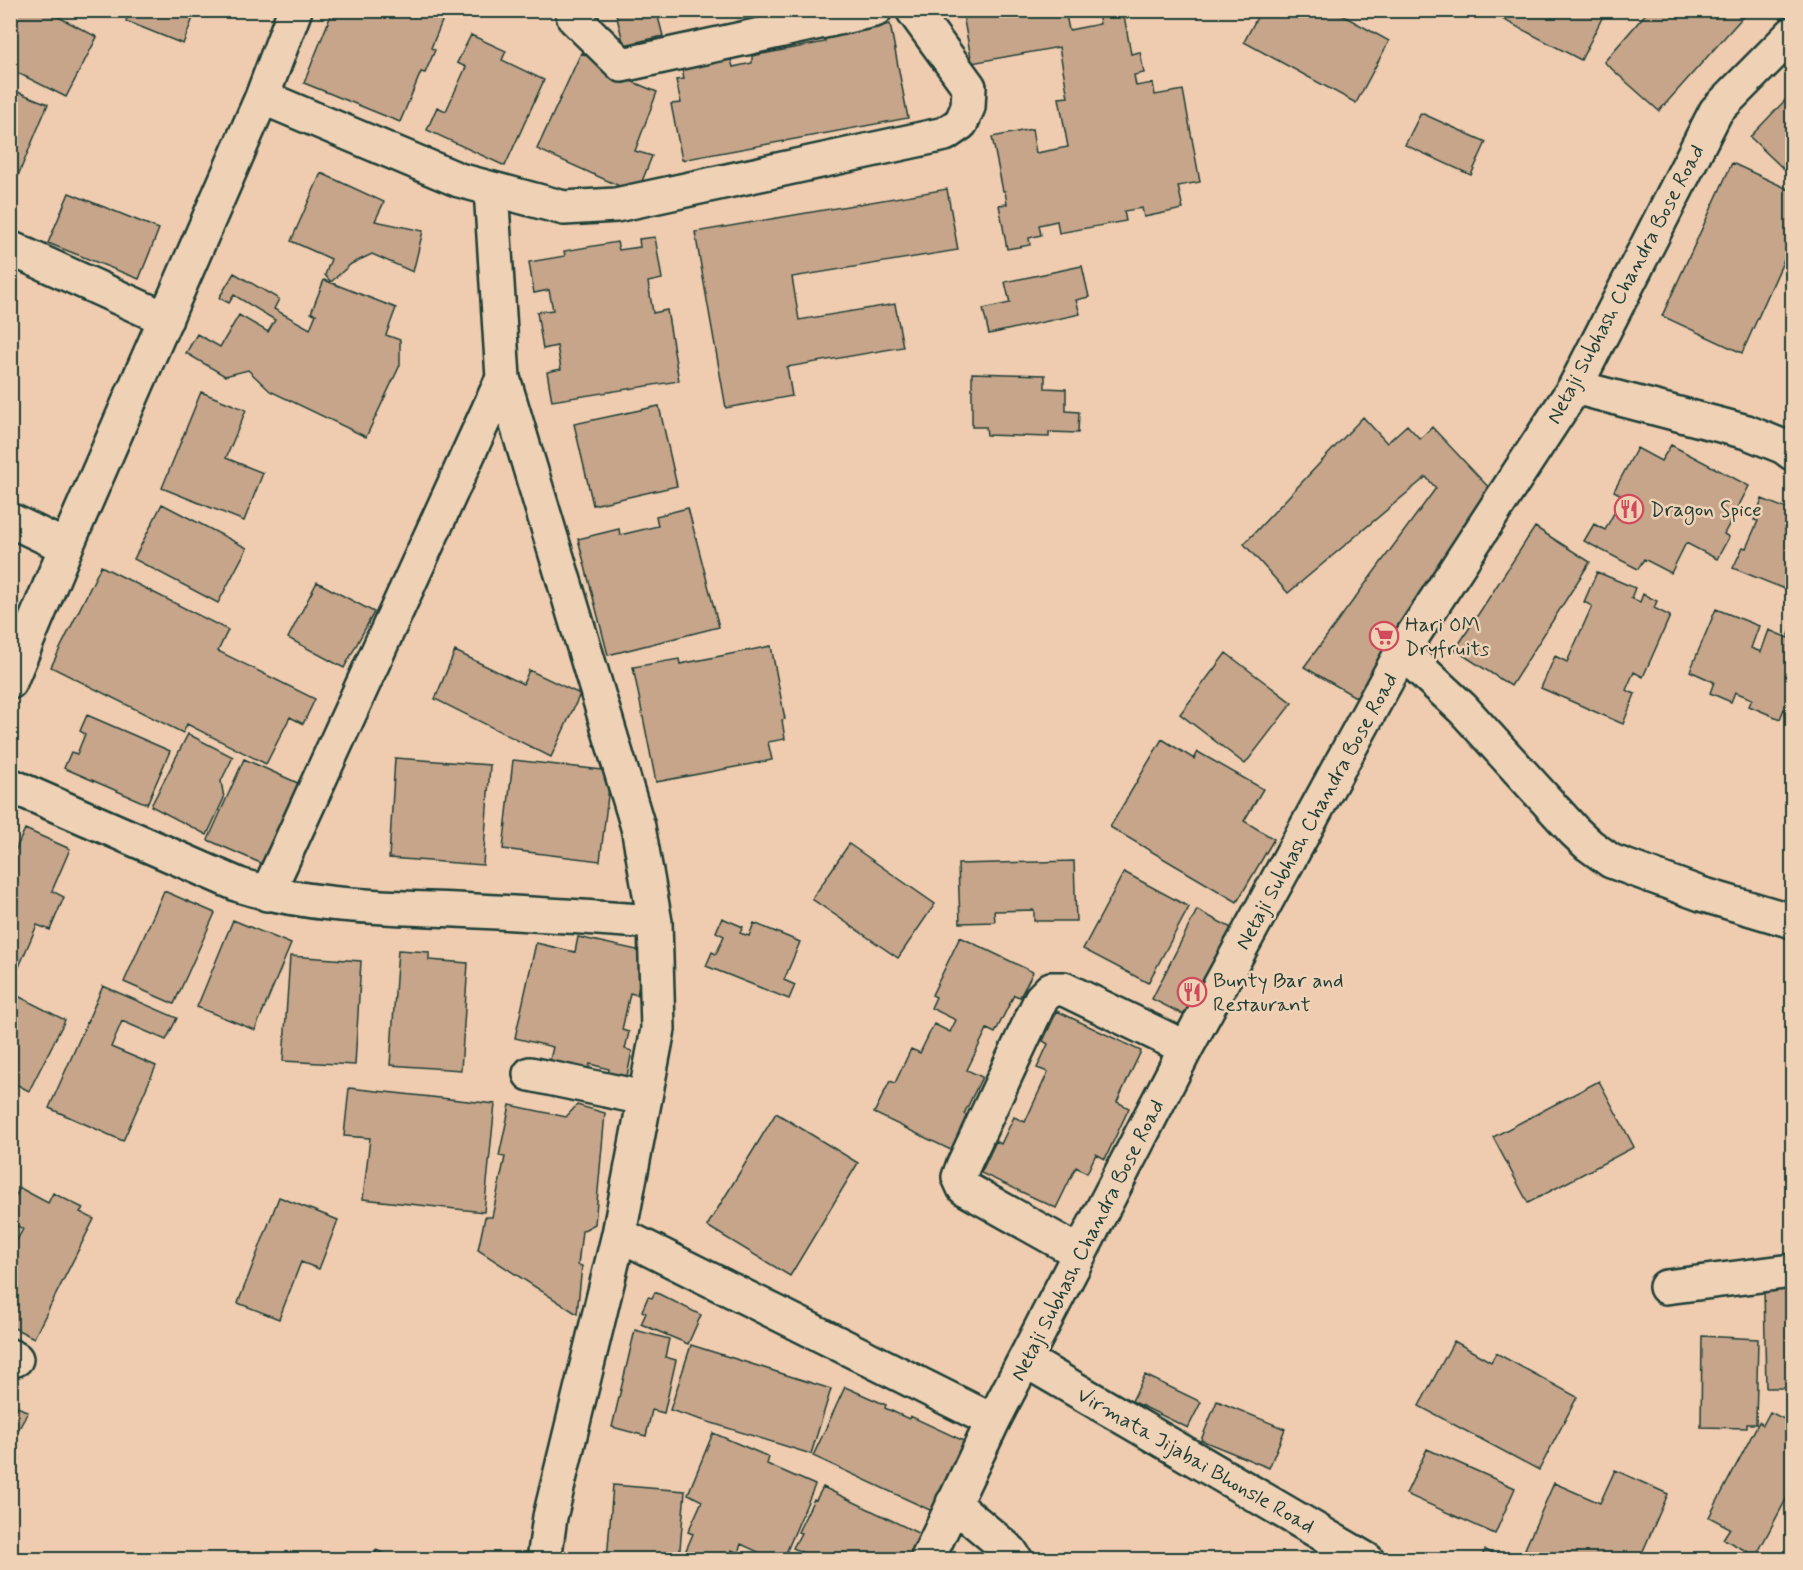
<svg xmlns="http://www.w3.org/2000/svg" width="1803" height="1570" font-family="Mynerve,sans-serif">
<style>
.building{fill:#c6a58a;stroke:#1f3d34;stroke-width:1.5}
.lines{fill:none;stroke-linecap:round;stroke-linejoin:round}
.minor-casing{stroke:#1f3d34;stroke-width:38}
.minor{stroke:#efd2b6;stroke-width:33}
.labels{text-anchor:middle;stroke-width:5;stroke-linejoin:round;paint-order:stroke}
.street-label{font-size:21px;fill:#1f3d34;stroke:#efd2b6}
.poi-label{font-size:21px;fill:#1f3d34;stroke:#efd2b6;text-anchor:start}
</style>
<rect width="100%" height="100%" fill="#efccaf"/>
<filter id="ink" filterUnits="userSpaceOnUse"><feTurbulence type="fractalNoise" baseFrequency=".0167" numOctaves="2"/><feDisplacementMap in="SourceGraphic" scale="12" xChannelSelector="R" yChannelSelector="G"/><feConvolveMatrix kernelMatrix="1 2 1 2 8 2 1 2 1" color-interpolation-filters="sRGB"/></filter>
<g filter="url(#ink)">
<!-- building -->
<path class="building" d="M10,10H45L97,37L66,97L10,69Z
M130,10H196L183,44L126,21Z
M333,10H423L443,19L431,48L435,50L425,73L421,72L400,122L304,83Z
M615,10H666L657,13L663,36L624,45Z
M755,10H796L749,22L746,13Z
M962,10H1065L1069,30L1100,24L1098,12L1123,10L1131,54L1140,52L1144,73L1134,75L1136,86L1153,83L1155,95L1183,90L1200,182L1178,186L1183,209L1144,217L1142,208L1124,211L1126,221L1059,233L1057,221L1039,225L1041,235L1029,238L1030,245L1007,249L999,205L1007,204L1005,191H1003L992,137L1032,129L1036,153L1068,147L1059,98L1068,97L1059,47L972,63Z
M1261,10H1333L1389,41L1356,103L1244,42Z
M1485,10H1606L1581,60Z
M1749,10L1659,111L1604,62L1649,10Z
M890,24L908,118L682,160L671,104L681,103L676,80L684,79L680,59L714,52L716,62L731,60L733,67L752,63V56L825,42L824,36Z
M471,35L506,51L502,60L544,80L505,166L427,130L437,107L446,111L466,67L457,63Z
M581,53L623,72L621,77L657,92L635,151L652,156L637,194L537,149Z
M10,89L48,104L10,195Z
M1792,93V177L1750,137Z
M1421,113L1486,142L1471,175L1405,145Z
M1732,163L1792,191V242L1742,353L1662,316Z
M321,173L384,202L375,221L423,231L413,272L372,254L351,264L331,282L325,275L331,259L291,241Z
M947,189L958,250L792,277L799,320L895,304L903,347L787,367L792,396L726,408L695,232Z
M69,193L159,229L139,279L48,243Z
M655,237L662,279L648,282L653,313L667,310L679,381L552,401L547,372L561,369L557,346L543,349L537,312L553,310L549,290L534,293L529,262L565,256L564,251L617,242L619,250L640,247L639,239Z
M1082,266L1089,297L1076,300L1080,314L989,334L983,309L1010,303L1005,282Z
M234,273L279,299L274,309L310,329L316,314L311,313L324,280L396,308L386,335L400,340V365L366,437L270,391L248,370L225,376L186,353L197,334L220,347L239,315L268,332L275,320L234,295L229,303L219,298Z
M972,373L1045,375V388L1066,389V411L1079,412L1078,433L1049,432V437L987,435L986,427H972Z
M201,392L246,410L226,458L263,473L244,521L162,488Z
M659,406L677,486L593,505L574,424Z
M1363,417L1387,443L1407,425L1420,439L1432,427L1493,492L1359,699L1304,667L1436,488L1426,477L1288,593L1244,544Z
M1671,445L1749,486L1724,534L1729,537L1717,559L1686,543L1671,573L1644,559L1638,569L1584,541L1594,524L1605,530L1623,496L1614,491L1637,448L1661,461Z
M1762,499L1792,511V592L1733,568L1743,547L1746,548L1758,521L1754,520Z
M162,504L247,548L218,603L134,559Z
M688,508L719,627L608,655L578,539L619,529L620,535L658,526L656,516Z
M1535,527L1590,562L1511,686L1455,650Z
M101,566L228,630L218,651L315,699L303,724L290,717L266,764L187,724L183,733L51,667Z
M1597,572L1635,588L1631,598L1640,602L1643,594L1657,601L1654,608L1670,616L1643,677L1634,672L1626,690L1635,694L1623,724L1541,688L1555,656L1567,662L1592,606L1584,602Z
M317,582L374,612L344,668L288,638Z
M1716,609L1759,626L1751,648L1761,652L1769,630L1788,638L1792,626V713L1784,709L1780,719L1749,706L1752,699L1735,692L1731,702L1710,693L1714,682L1690,671Z
M771,646L785,719L782,720L785,739L768,742L772,760L656,782L633,667L679,659L680,664Z
M455,651L523,684L529,670L580,694L551,757L435,699Z
M1226,653L1292,703L1245,764L1180,714Z
M87,715L170,751L147,804L64,768L71,752L77,754L85,734L80,731Z
M188,734L233,757L221,781L224,798L207,835L151,806Z
M1162,739L1194,759L1198,752L1263,789L1244,821L1274,839L1237,902L1110,827Z
M395,758L490,765L483,865L389,858Z
M244,759L300,784L265,865L208,840Z
M513,760L611,771L600,861L503,849Z
M25,829L70,849L52,891L64,897L50,930L37,925L18,969L10,966V862Z
M849,844L935,904L898,958L812,899Z
M1074,861L1076,921H1034V910L994,911L995,922L960,923L958,864Z
M1124,872L1189,907L1148,983L1083,949Z
M164,891L215,913L174,1004L124,982Z
M1197,910L1241,933L1196,1021L1152,999Z
M722,918L743,927L740,933L749,936L754,923L800,942L784,980L795,985L789,999L706,966L712,952L716,954L724,936L716,932Z
M233,920L291,944L255,1030L197,1007Z
M578,937L646,952L637,995L630,993L622,1030L629,1032L625,1049L632,1051L626,1081L608,1077L609,1069L590,1064L588,1073L549,1064L553,1047L515,1038L536,943L575,952Z
M960,937L1033,972L1020,997L1014,995L995,1033L987,1029L967,1070L982,1077L964,1114L972,1118L955,1152L874,1113L890,1081L895,1083L911,1049L920,1053L934,1024L950,1032L956,1020L931,1008L936,997L932,995Z
M398,950L429,952V960L468,963L461,1070L390,1065Z
M290,956L361,961L355,1065L283,1061Z
M103,986L177,1018L166,1040L122,1021L111,1047L156,1066L123,1141L49,1108Z
M10,992L65,1020L29,1091L10,1081Z
M1057,1011L1141,1051L1117,1102L1129,1108L1105,1159L1096,1154L1087,1173L1076,1167L1056,1208L981,1173L996,1141L1001,1144L1014,1117L1025,1122L1048,1072L1037,1068L1048,1044L1043,1041Z
M1599,1081L1634,1147L1528,1203L1493,1137Z
M349,1088L495,1104L484,1212L363,1199L370,1138L344,1136Z
M510,1105L566,1117L577,1105L605,1113L595,1224L582,1231L578,1265L582,1266L577,1314L478,1250L485,1217H492L505,1157L499,1156Z
M776,1113L858,1163L790,1276L707,1226Z
M20,1188L48,1203L53,1193L83,1208L80,1212L94,1219L34,1338L10,1326V1310L13,1304L10,1303V1253L23,1229L10,1222V1206Z
M279,1197L338,1220L319,1269L301,1262L279,1319L238,1303Z
M1764,1288H1792V1388H1766Z
M655,1292L701,1315L688,1344L641,1324L646,1313L642,1311L648,1297L652,1298Z
M635,1330L669,1339L665,1357L676,1360L664,1413L652,1410L646,1436L612,1427Z
M1702,1336L1758,1339L1756,1424H1747V1428L1701,1427Z
M1454,1341L1491,1362L1496,1353L1577,1397L1539,1470L1419,1406Z
M691,1345L831,1389L811,1454L670,1410Z
M1145,1375L1201,1402L1188,1428L1132,1401Z
M845,1387L886,1405L885,1408L909,1419L910,1416L964,1441L957,1457L961,1460L932,1511L813,1456Z
M1217,1401L1285,1429L1269,1468L1201,1440Z
M10,1403L28,1412L10,1445Z
M1770,1412L1792,1423V1488L1756,1556L1723,1539L1730,1528L1709,1517L1759,1422L1763,1425Z
M713,1433L769,1457L767,1464L815,1485L783,1560H776L741,1544L738,1553L732,1550L728,1560H689L683,1557L693,1534L688,1532L702,1501L688,1494Z
M1427,1449L1515,1488L1495,1534L1406,1494Z
M10,1453L20,1458L10,1477Z
M1615,1470L1668,1494L1639,1560H1549L1525,1549L1554,1483L1600,1503Z
M613,1485L685,1491L679,1560H607Z
M823,1487L926,1537L919,1560H818L793,1548L801,1533L798,1532L814,1499L816,1500Z
M376,1550L398,1560H373Z
M1485,1550L1503,1560H1480Z"/>
<g class="lines">
<!-- minor casing -->
<g class="minor-casing">
<path id="minor" d="M572,10L574,18L622,65L875,10
M262,97L459,180L564,208L616,205L945,134L961,123L968,107L969,87L913,10
M10,248L166,319
M1575,387L1747,432L1784,447L1792,453
M10,520L66,547L262,97L295,10
M1402,652L1463,709L1574,831L1589,845L1611,861L1701,894L1792,921
M10,682L66,547
M10,785L239,885C308,907 384,907 456,910C522,913 589,917 655,922L638,827L503,378L491,189
M267,894L503,378
M530,1074L644,1098
M619,1234L993,1421
M1080,1253L964,1188L959,1177L963,1166L1041,999L1051,989H1064L1186,1048
M1666,1287L1792,1271
M10,1356L16,1359
M1025,1360L1367,1560
M953,1503L1010,1551L1016,1560
M544,1560L550,1517L619,1234L658,1029L655,922
M927,1560L993,1421L1186,1048L1402,652L1575,387L1716,111L1792,34"/>
</g>
<!-- minor -->
<use href="#minor" class="minor"/>
</g>
</g>
<!-- icons -->
<defs>
<g id="restaurant-ring" transform="scale(1.5)"><circle r="9.5" fill="#efd2b6" stroke="#d1495b" stroke-width="1.5"/><path d="M-5-6h1v4h1v-4h1v4h1v-4h1v5L-1.5 .5V6h-2V.5L-5-1ZM5-6V6H3V1.5H1.5Q1.5-4 5-6Z" fill="#d1495b"/></g>
<g id="supermarket-ring" transform="scale(1.5)"><circle r="9.5" fill="#efd2b6" stroke="#d1495b" stroke-width="1.5"/><path d="M-6-5.5h2.5l.6 2H6L4.5 2H-2.5L-4.4-4H-6ZM-1.5 3.2a1.3 1.3 0 1 0 .1 0ZM3 3.2a1.3 1.3 0 1 0 .1 0Z" fill="#d1495b"/></g>
</defs>
<g fill-rule="evenodd">
<use href="#restaurant-ring" x="1629" y="509"/>
<use href="#supermarket-ring" x="1384" y="636"/>
<use href="#restaurant-ring" x="1192" y="992"/>
</g>
<g class="labels">
<!-- street labels -->
<g class="street-label">
<text transform="translate(1625 284) rotate(-62)" y="7">Netaji Subhash Chandra Bose Road</text>
<text transform="translate(1316 811) rotate(-61)" y="7">Netaji Subhash Chandra Bose Road</text>
<text transform="translate(1087 1240) rotate(-63)" y="7">Netaji Subhash Chandra Bose Road</text>
<text transform="translate(1196 1460) rotate(30)" y="7">Virmata Jijabai Bhonsle Road</text>
</g>
<!-- poi labels -->
<g class="poi-label">
<text x="1650" y="516">Dragon Spice</text>
<text x="1405" y="631">Hari OM<tspan x="1405" dy="24">Dryfruits</tspan></text>
<text x="1213" y="987">Bunty Bar and<tspan x="1213" dy="24">Restaurant</tspan></text>
</g>
</g>
<!-- margin -->
<rect width="1803" height="1570" fill="none" stroke="#efd2b6" stroke-width="36"/>
<rect x="18" y="18" width="1767" height="1534" fill="none" stroke="#1f3d34" stroke-width="2" filter="url(#ink)"/>
</svg>
